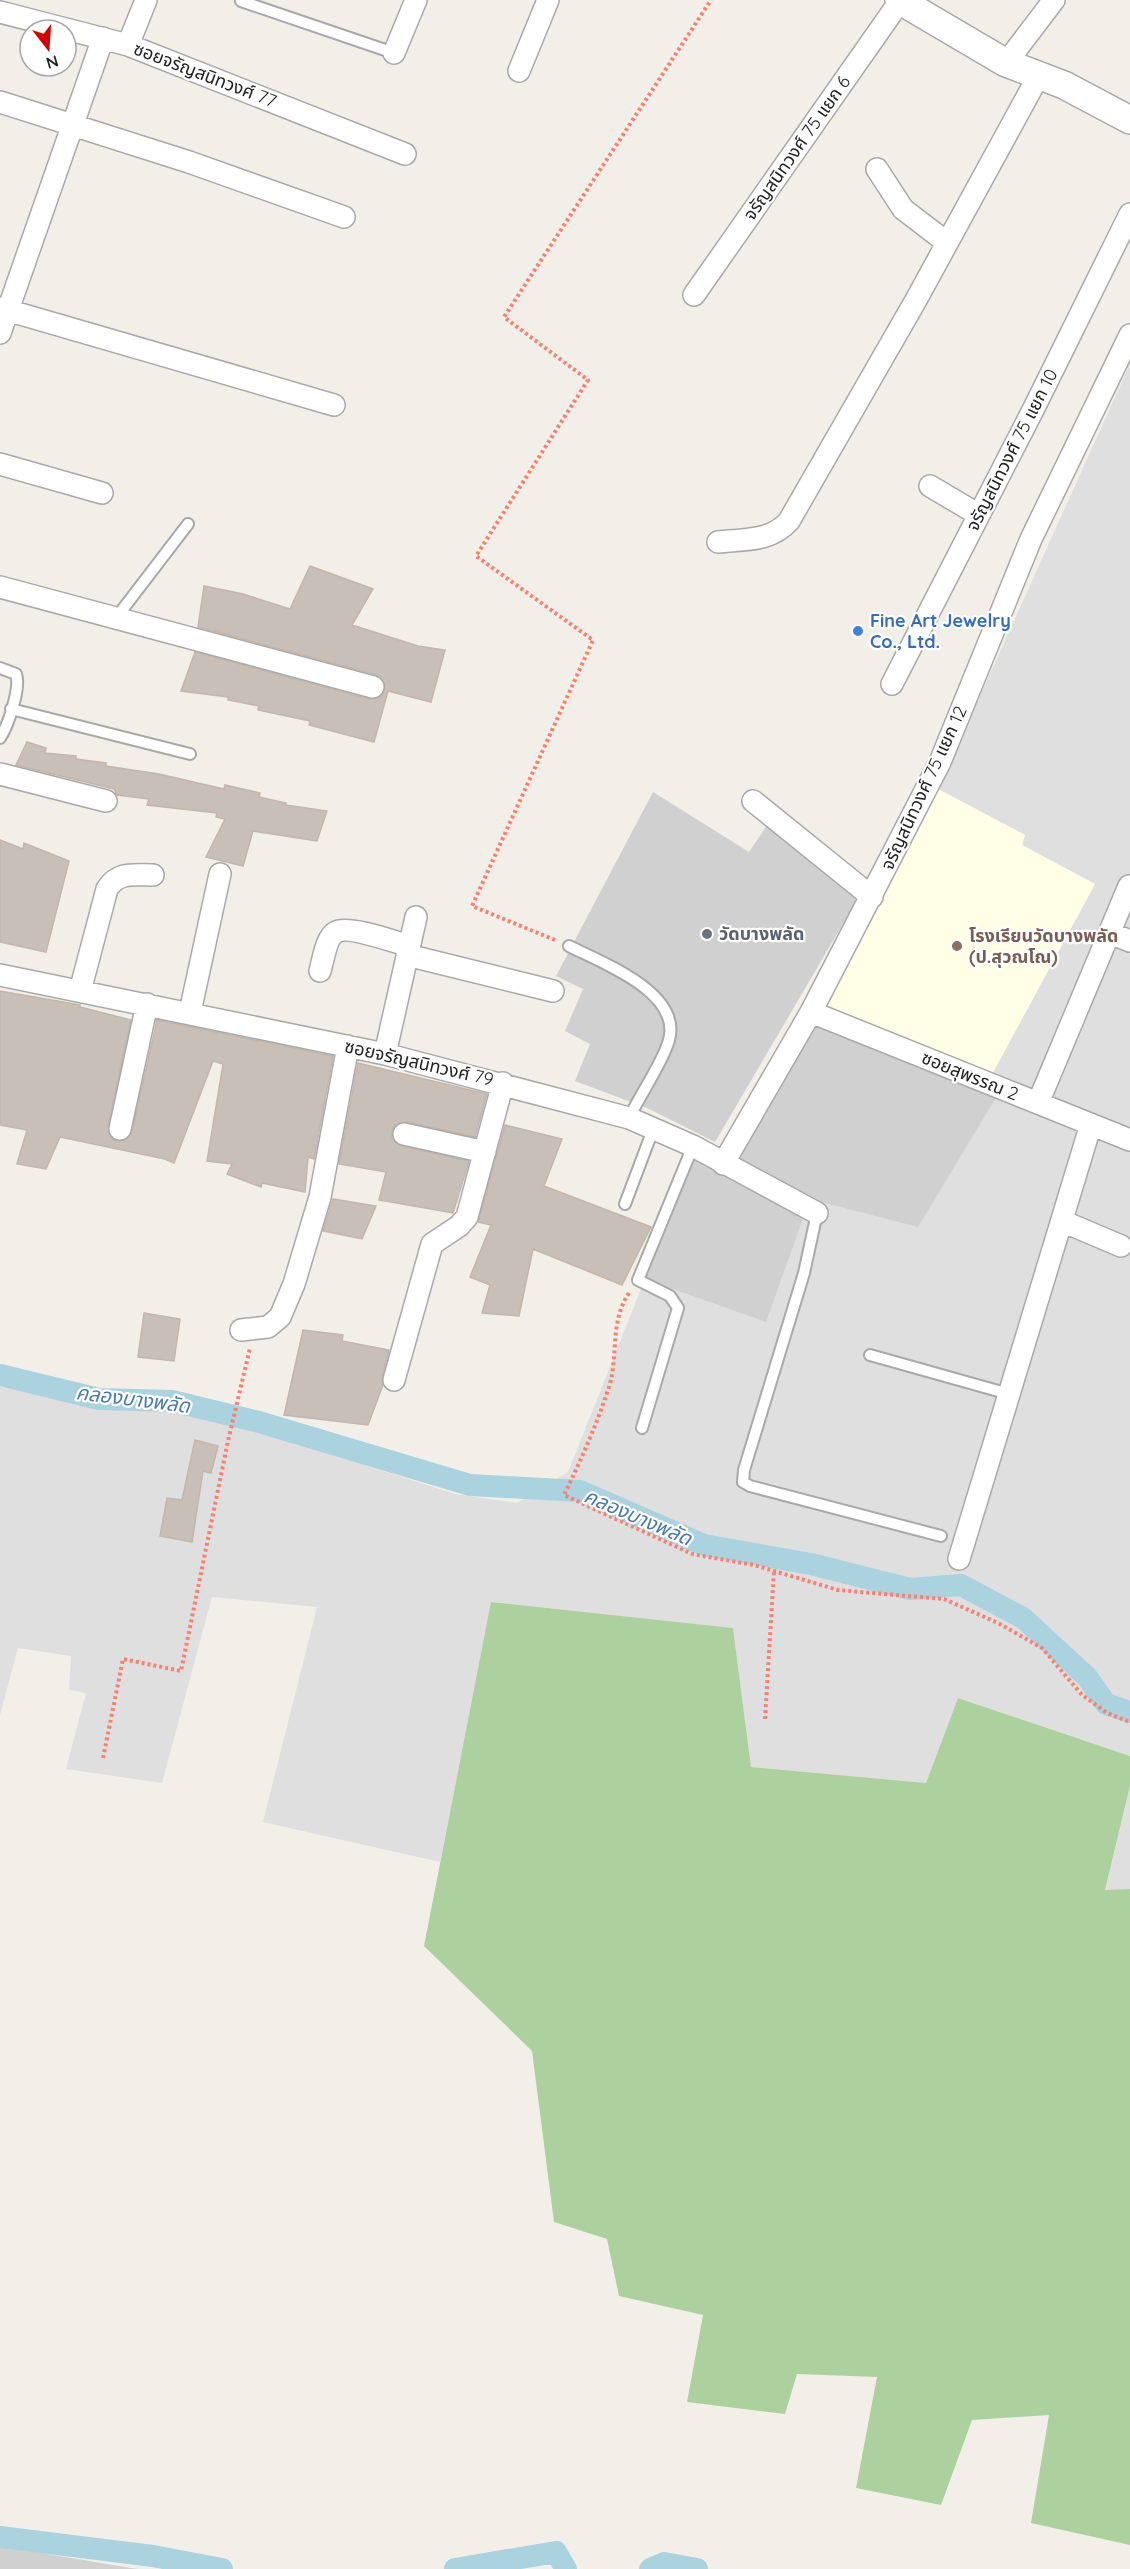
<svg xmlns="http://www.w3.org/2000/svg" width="1130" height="2569" font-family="Quicksand,'Noto Sans Thai',sans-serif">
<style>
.residential{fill:#e0dfdf}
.education{fill:#ffffe5}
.religious{fill:#d0d0d0}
.forest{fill:#add19e}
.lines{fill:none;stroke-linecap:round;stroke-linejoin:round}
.canal{stroke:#aad3df;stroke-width:22}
.building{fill:#c7bfb8;stroke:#c4b6ab;stroke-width:1.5}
.service-casing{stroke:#a9a9a9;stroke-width:14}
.minor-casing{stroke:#a9a9a9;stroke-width:24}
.tertiary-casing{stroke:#a9a9a9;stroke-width:30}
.path{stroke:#fa8072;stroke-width:4;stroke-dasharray:3 3;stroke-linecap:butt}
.service{stroke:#fff;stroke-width:10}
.minor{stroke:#fff;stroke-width:21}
.tertiary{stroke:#fff;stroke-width:27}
.shop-dot{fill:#3f7fe0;stroke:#fff;stroke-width:2}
.worship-dot{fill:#6b7280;stroke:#fff;stroke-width:2}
.education-dot{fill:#8d6e63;stroke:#fff;stroke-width:2}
.labels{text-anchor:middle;stroke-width:4.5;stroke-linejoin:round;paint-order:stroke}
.street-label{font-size:18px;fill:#222;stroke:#fff}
.shop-label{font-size:18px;font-weight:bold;fill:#366cbe;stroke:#fff;text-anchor:start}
.worship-label{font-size:18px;font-weight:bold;fill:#5b616d;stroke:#fff;text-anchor:start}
.education-label{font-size:18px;font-weight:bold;fill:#785e54;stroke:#fff;text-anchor:start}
.water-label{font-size:20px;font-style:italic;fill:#4a7aab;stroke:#fff}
</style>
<rect width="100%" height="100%" fill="#f2efe9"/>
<!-- residential -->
<path class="residential" d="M1130,364V1756L958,1698L926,1783L751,1767L733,1628L492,1602L440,1862L263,1822L317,1607L212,1597L162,1783L66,1769L86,1693L69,1690L71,1656L18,1648L0,1715V1387L219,1418L455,1494L517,1503L568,1472L645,1279L810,1199L990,1078L1095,884L1022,845L1025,835L938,789Z
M1130,1786V1889L1105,1891Z"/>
<!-- education -->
<path class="education" d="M938,789L1025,835L1022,845L1095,884L990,1078L819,1008Z"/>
<!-- religious -->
<path class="religious" d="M653,792L749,852L768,824L861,893L715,1142L647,1108L575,1081L590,1044L565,1031L583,989L556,976Z
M816,1025L997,1096L918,1227L810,1199L766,1322L645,1279L692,1159L725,1173Z
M0,2546L131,2568L139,2569H0Z"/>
<!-- forest -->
<path class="forest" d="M491,1602L733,1628L751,1767L926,1783L958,1698L1130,1756V1786L1105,1890L1130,1889V2545L1031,2523L1049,2415L972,2420L941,2505L856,2488L877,2377L797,2374L785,2414L687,2402L703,2315L619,2296L607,2239L554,2222L532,2051L424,1946Z"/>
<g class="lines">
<!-- canal -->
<path class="canal" d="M0,1375L99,1399L172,1401L259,1422L470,1485L580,1491L704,1545L811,1564L910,1589L961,1585L1023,1618L1087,1677L1106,1704L1130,1712
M0,2537L153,2556L222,2569
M455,2569L556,2552L566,2569
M650,2569L664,2563L697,2569"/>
</g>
<!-- building -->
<path class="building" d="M310,566L373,589L352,625L418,646L445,650L431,702L388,691L374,742L309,725L310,721L258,710L259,706L228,700V697L181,691L195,652L370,699L382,696L385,684L376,675L198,627L204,586L243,594L290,609Z
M27,742L46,748L45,753L76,756V759L106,763V766L159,774L224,789L225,785L260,793L259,797L286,803V805L327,811L317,841L253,831L243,866L206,857L225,819L216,817L217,813L147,805L149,799L117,795L114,789L16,765Z
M0,840L23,849L24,843L69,861L46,952L0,942Z
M0,991L80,1005V1007L131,1020L108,1126L111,1138L118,1142L129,1138L132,1132L157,1020L333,1056L314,1159L308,1157L305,1192L262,1183L261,1187L227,1174L232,1164L207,1161L223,1064L213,1061L174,1163L165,1159L60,1137L46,1169L17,1164L27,1130L0,1125Z
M358,1063L487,1094L475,1137L406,1122L395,1125L392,1131V1138L401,1146L469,1161L453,1213L379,1200L386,1172L339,1164Z
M505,1125L562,1139L544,1186L651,1227L622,1285L533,1249L519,1316L482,1313L490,1285L470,1277L491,1225L478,1222Z
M333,1199L376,1206L362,1239L323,1231Z
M144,1313L180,1319L174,1361L138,1357Z
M303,1330L343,1335L342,1341L389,1350L382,1377L383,1385L368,1425L284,1415Z
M195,1440L218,1446L211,1473L203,1471L192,1542L160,1536L167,1498L182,1500Z"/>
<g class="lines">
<!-- service casing -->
<g class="service-casing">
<path id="service" d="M241,1L394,53
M116,618L188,524
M0,668L16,674C21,688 8,726 0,738
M11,709L190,754
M569,946C602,963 682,992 669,1040C664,1060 639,1097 629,1118
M625,1204L654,1127
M817,1213L804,1273L744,1470L743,1482L750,1486L941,1536
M870,1355L1009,1394
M642,1428L678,1308L670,1296L638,1280L693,1146"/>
</g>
<!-- minor casing -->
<g class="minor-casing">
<path id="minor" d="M0,12L128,45L405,154
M128,45L146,0
M394,53L416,0
M1006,63L1054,0
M519,71L548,0
M0,102L189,162L344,217
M877,169L903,209L946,242
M694,295L900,1
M0,308L334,405
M0,333L103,38
M0,464L102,493
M930,486L979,515
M718,542C745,539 770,542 789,521L916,300L1039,75
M0,587L373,687
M892,684L1033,410L1130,214
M0,774L106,801
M753,801L872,897
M1110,933L1130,941
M407,955L553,991
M320,971C323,961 326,937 336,932C348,925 395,942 409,946
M0,975L385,1054L629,1118L693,1146L817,1213
M80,991L107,889C118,871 135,875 153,875
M190,1012L220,874
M811,1012L1130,1140
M385,1054L416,917
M1038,1103L1129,886
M120,1129L147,1004
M404,1134L485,1152
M723,1164L811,1012L940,762L1031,539L1130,335
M1062,1221L1121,1246
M241,1330L268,1327L280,1317L294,1284L320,1197L348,1046
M394,1380L432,1244L459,1226L467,1217L503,1083
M959,1559L1091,1124"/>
</g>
<!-- tertiary casing -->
<g class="tertiary-casing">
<path id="tertiary" d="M899,0L1006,63L1064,85L1130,120"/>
</g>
<!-- path -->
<path class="path" d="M555,940L472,906L593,640L476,556L588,380L504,317L711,0
M629,1293C609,1323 619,1355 609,1387C597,1424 581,1460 564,1495L692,1554L754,1565L838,1590L944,1599L998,1623L1042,1648L1082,1695L1107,1713L1130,1722
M765,1719L774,1571
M103,1758L123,1659L181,1671L228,1441L250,1348"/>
<!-- service -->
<use href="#service" class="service"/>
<!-- minor -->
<use href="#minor" class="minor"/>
<!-- tertiary -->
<use href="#tertiary" class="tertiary"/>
</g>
<!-- markers -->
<circle class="shop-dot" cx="858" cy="631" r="6"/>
<circle class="worship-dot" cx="707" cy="934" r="6"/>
<circle class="education-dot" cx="957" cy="946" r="6"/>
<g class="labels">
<!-- street labels -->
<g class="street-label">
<text transform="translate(205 75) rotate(21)" y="6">ซอยจรัญสนิทวงศ์ 77</text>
<text transform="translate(797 148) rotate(-55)" y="6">จรัญสนิทวงศ์ 75 แยก 6</text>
<text transform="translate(1012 450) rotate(-63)" y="6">จรัญสนิทวงศ์ 75 แยก 10</text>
<text transform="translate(924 788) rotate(-65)" y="6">จรัญสนิทวงศ์ 75 แยก 12</text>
<text transform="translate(419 1063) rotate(13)" y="6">ซอยจรัญสนิทวงศ์ 79</text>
<text transform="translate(970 1076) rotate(22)" y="6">ซอยสุพรรณ 2</text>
</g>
<!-- shop labels -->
<g class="shop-label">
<text x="870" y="627">Fine Art Jewelry<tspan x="870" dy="21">Co., Ltd.</tspan></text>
</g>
<!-- worship labels -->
<g class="worship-label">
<text x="719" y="940">วัดบางพลัด</text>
</g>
<!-- education labels -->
<g class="education-label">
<text x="969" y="942">โรงเรียนวัดบางพลัด<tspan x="969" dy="21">(ป.สุวณโณ)</tspan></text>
</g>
<!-- water labels -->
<g class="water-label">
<text transform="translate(133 1399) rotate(7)" y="7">คลองบางพลัด</text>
<text transform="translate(638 1517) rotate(23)" y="7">คลองบางพลัด</text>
</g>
</g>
<!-- north arrow -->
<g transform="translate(48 48) rotate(163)"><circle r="28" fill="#ffffff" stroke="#a7a7a7" stroke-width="1.5"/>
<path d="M0-4.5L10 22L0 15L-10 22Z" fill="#d40000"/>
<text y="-9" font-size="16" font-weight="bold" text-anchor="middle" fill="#222222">N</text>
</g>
</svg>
